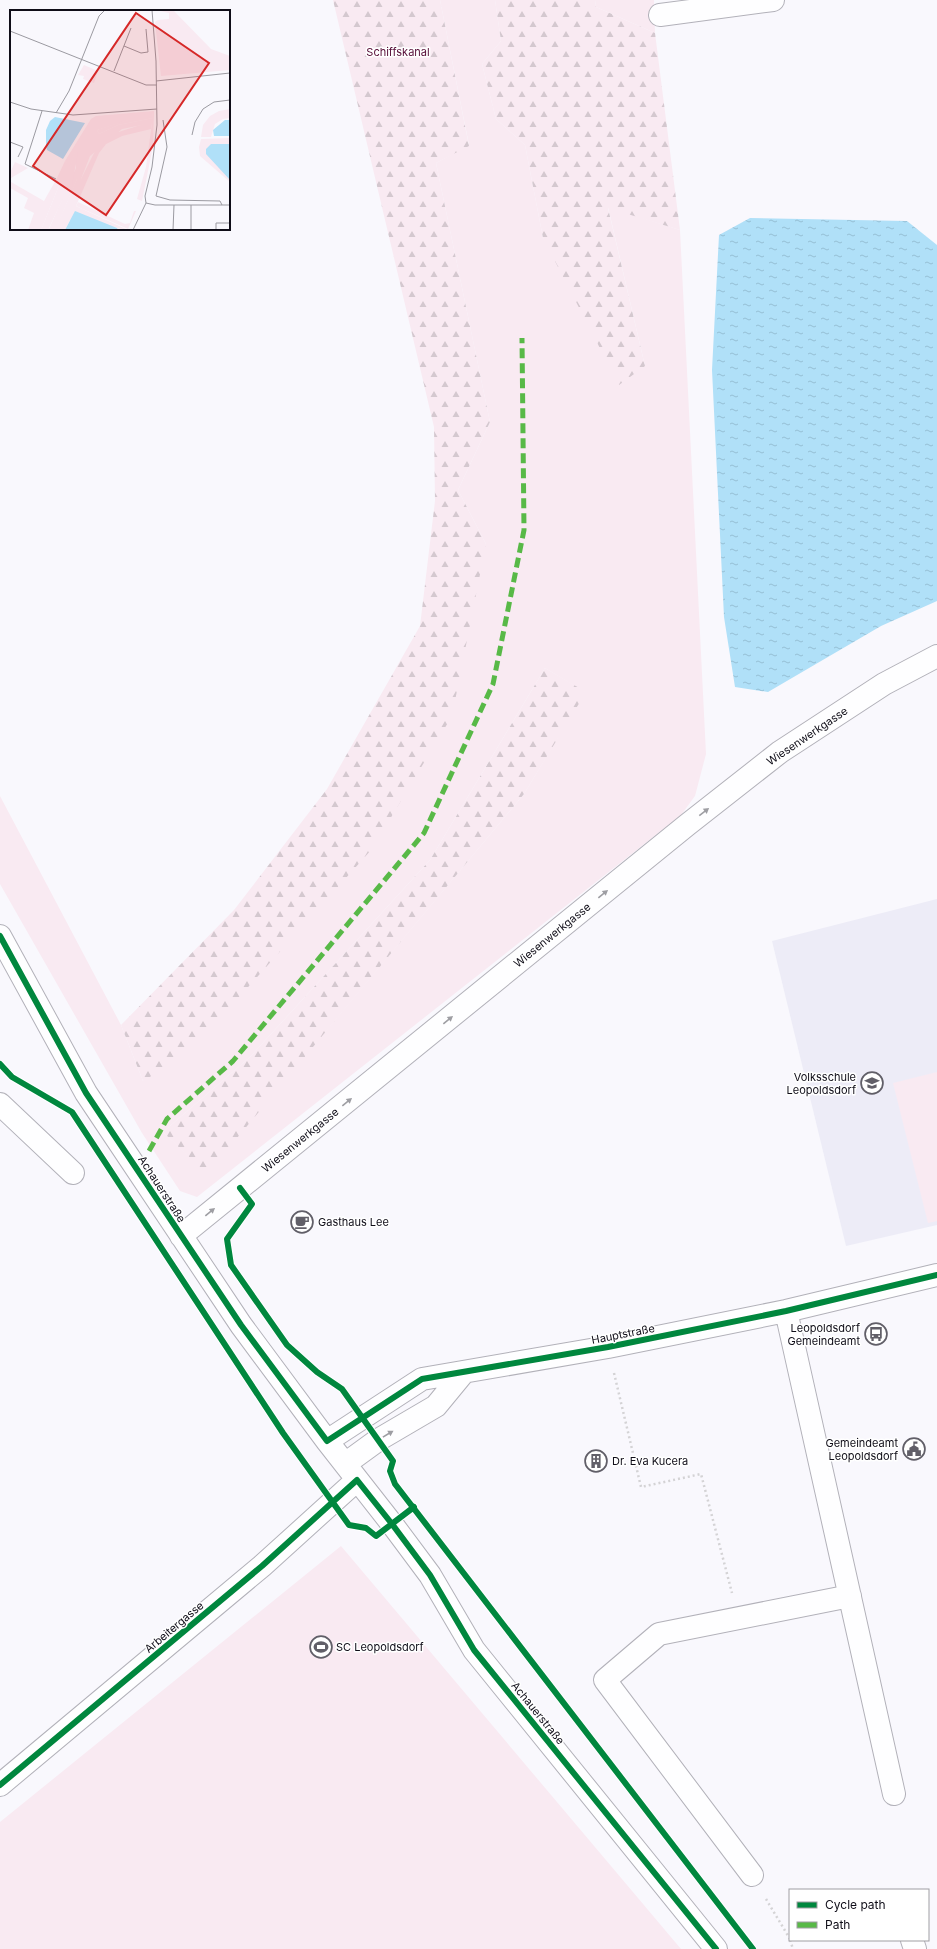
<svg xmlns="http://www.w3.org/2000/svg" width="937" height="1949" font-family="Inter,sans-serif">
<style>
.built{fill:#edecf7}
.grass{fill:#f9eaf2;fill-rule:evenodd}
.forest{fill:url(#forest-firs)}
.water{fill:url(#water-ripples)}
.lines{fill:none;stroke-linecap:round;stroke-linejoin:round}
.minor-casing{stroke:#b2b1b9;stroke-width:24}
.path{stroke:#d4d3d5;stroke-width:2.5;stroke-dasharray:2 3;stroke-linecap:butt}
.minor{stroke:#fefeff;stroke-width:22}
.quiet{stroke:#58b947;stroke-width:5;stroke-dasharray:10 5;stroke-linecap:butt}
.cycleway-casing{stroke:#fff;stroke-width:8}
.cycleway{stroke:#00873e;stroke-width:6}
.oneway{fill:#9e9ea3}
.labels{text-anchor:middle;stroke-width:3;stroke-linejoin:round;paint-order:stroke}
.park-label{font-size:11px;fill:#570e38;stroke:#fff}
.street-label{font-size:11px;fill:#0f0d18;stroke:#fff}
.poi-label{font-size:11px;fill:#0f0d18;stroke:#fff;text-anchor:end}
.inset-road{fill:none;stroke:#9b9aa1;stroke-width:1}
.view{fill:#d62828;fill-opacity:0.15;stroke:#d62828;stroke-width:2}
.inset-edge{fill:none;stroke:#0f0d18;stroke-width:2}
</style>
<defs>
<pattern id="forest-firs" width="22" height="20" patternUnits="userSpaceOnUse"><rect width="22" height="20" fill="#f9eaf2"/><path d="M5 1l3.5 6h-7zM16 11l3.5 6h-7z" fill="#d4c8cf"/></pattern>
<pattern id="water-ripples" width="26" height="14" patternUnits="userSpaceOnUse"><rect width="26" height="14" fill="#b0e0f8"/><path d="M2 4q2-2 4 0t4 0M15 11q2-2 4 0t4 0" fill="none" stroke="#96bfd4"/></pattern>
</defs>
<rect width="100%" height="100%" fill="#f9f8fd"/>
<!-- built -->
<path class="built" d="M937,899V1225L846,1246L772,941Z"/>
<!-- grass -->
<path class="grass" d="M440,0H495L501,41L482,64L496,119L525,145L543,238L645,366L608,207L680,230L706,754L695,796L681,815L197,1197L180,1191L142,1133L0,884V796L121,1025L143,1081L486,544L458,490L490,422L436,163L469,145ZM545,668L585,692L524,794L207,1173L163,1132L250,1057L430,860Z
M595,0H654L655,33L596,7Z
M937,1072V1221L928,1223L893,1083Z
M341,1546L681,1949H0V1822Z"/>
<!-- forest -->
<path class="forest" d="M333,0H440L469,146L436,163L490,422L458,490L486,544L452,716L372,849L188,1054L143,1081L121,1025L234,910L327,789L420,626L435,501L434,427Z
M495,0H595L596,7L655,33L680,230L608,208L645,366L619,385L543,238L525,145L496,119L482,64L501,41Z
M545,668L586,692L524,794L207,1174L163,1132L250,1057L430,860Z"/>
<!-- water -->
<path class="water" d="M750,218L907,221L937,245V601L881,626L768,692L735,687L724,617L712,370L719,235Z"/>
<g class="lines">
<!-- minor casing -->
<g class="minor-casing">
<path id="minor" d="M660,15L773,0
M0,936L86,1093L241,1325L327,1441L392,1524L430,1575L474,1650L716,1949
M0,1104L73,1173
M181,1236L687,825L780,752L884,684L937,656
M786,1311L894,1794
M327,1441L422,1379L608,1347L786,1311L937,1275
M345,1464L378,1440L436,1406L464,1372
M0,1785L262,1566L357,1480
M752,1875L605,1680L659,1634L850,1596
M912,1940L915,1949"/>
</g>
<!-- path -->
<path class="path" d="M614,1373L641,1487L701,1474L732,1593
M766,1899L790,1939
M790,1940L793,1949"/>
<!-- minor -->
<use href="#minor" class="minor"/>
<!-- quiet -->
<path class="quiet" d="M149,1151L167,1119L233,1061L424,833L493,684L524,530L522,338"/>
<!-- cycleway casing -->
<g class="cycleway-casing">
<path id="cycleway" d="M0,936L86,1093L241,1325L327,1441L422,1379L608,1347L786,1311L937,1275
M0,1064L12,1077L72,1112L283,1433L349,1525L366,1528L376,1536L414,1507
M240,1188L252,1204L227,1239L231,1265L287,1345L317,1372L342,1389L393,1461L390,1471L395,1484L753,1949
M0,1785L262,1566L357,1480L392,1524L430,1575L474,1650L716,1949"/>
</g>
<!-- cycleway -->
<use href="#cycleway" class="cycleway"/>
</g>
<!-- one-way arrows -->
<defs><path id="oneway-solid" d="M-6-.8H1V-3.2L6.5 0L1 3.2V.8H-6Z"/></defs>
<g class="oneway">
<use href="#oneway-solid" transform="translate(704 812) rotate(-38)"/>
<use href="#oneway-solid" transform="translate(603 894) rotate(-39)"/>
<use href="#oneway-solid" transform="translate(448 1020) rotate(-39)"/>
<use href="#oneway-solid" transform="translate(347 1102) rotate(-39)"/>
<use href="#oneway-solid" transform="translate(210 1212) rotate(-39)"/>
<use href="#oneway-solid" transform="translate(388 1434) rotate(-31)"/>
</g>
<!-- icons -->
<defs>
<g id="school-ring" transform="scale(1.15)"><circle r="9.5" fill="#fff" stroke="#615f68" stroke-width="1.5"/><path d="M0-5L7-2L0 1L-7-2ZM-4 1L0 2.5L4 1V4Q0 6-4 4Z" fill="#615f68"/></g>
<g id="cafe-ring" transform="scale(1.15)"><circle r="9.5" fill="#fff" stroke="#615f68" stroke-width="1.5"/><path d="M-5.5-4.5H6V0H3Q3 3.5 0 3.5H-2.5Q-5.5 3.5-5.5 0ZM3-3.2v2h1.7v-2ZM-6 4.5H4V6H-6Z" fill="#615f68"/></g>
<g id="bus-ring" transform="scale(1.15)"><circle r="9.5" fill="#fff" stroke="#615f68" stroke-width="1.5"/><path d="M-5-6H5V4H4V6H2V4H-2V6H-4V4H-5ZM-3.5-4V0h7V-4ZM-3.5 1.2v1.5H-2V1.2ZM2 1.2v1.5H3.5V1.2Z" fill="#615f68"/></g>
<g id="civic-ring" transform="scale(1.15)"><circle r="9.5" fill="#fff" stroke="#615f68" stroke-width="1.5"/><path d="M-.6-6.5H3V-4.5H.6V-3L4-1V1h2V6H-6V1h2V-1L-.6-3ZM-1.2 2.5V6h2.4V2.5Z" fill="#615f68"/></g>
<g id="building-ring" transform="scale(1.15)"><circle r="9.5" fill="#fff" stroke="#615f68" stroke-width="1.5"/><path d="M-4-6H4V6H1V3H-1V6H-4ZM-2.5-4.3h1.7v1.8h-1.7ZM.8-4.3h1.7v1.8H.8ZM-2.5-1h1.7V.8h-1.7ZM.8-1h1.7V.8H.8Z" fill="#615f68"/></g>
<g id="stadium-ring" transform="scale(1.15)"><circle r="9.5" fill="#fff" stroke="#615f68" stroke-width="1.5"/><path d="M0-5a6.5 5 0 1 0 0 10a6.5 5 0 1 0 0-10ZM-3.5-1.8h7v3.6h-7Z" fill="#615f68"/></g>
</defs>
<g fill-rule="evenodd">
<use href="#school-ring" x="872" y="1083"/>
<use href="#cafe-ring" x="302" y="1222"/>
<use href="#bus-ring" x="876" y="1334"/>
<use href="#civic-ring" x="914" y="1449"/>
<use href="#building-ring" x="596" y="1461"/>
<use href="#stadium-ring" x="321" y="1647"/>
</g>
<g class="labels">
<!-- park labels -->
<g class="park-label">
<text x="398" y="56">Schiffskanal</text>
</g>
<!-- street labels -->
<g class="street-label">
<text transform="translate(807 736) rotate(-34)" y="4">Wiesenwerkgasse</text>
<text transform="translate(552 935) rotate(-39)" y="4">Wiesenwerkgasse</text>
<text transform="translate(300 1140) rotate(-39)" y="4">Wiesenwerkgasse</text>
<text transform="translate(162 1189) rotate(57)" y="4">Achauerstraße</text>
<text transform="translate(623 1334) rotate(-11)" y="4">Hauptstraße</text>
<text transform="translate(174 1627) rotate(-40)" y="4">Arbeitergasse</text>
<text transform="translate(538 1713) rotate(51)" y="4">Achauerstraße</text>
</g>
<!-- poi labels -->
<g class="poi-label">
<text x="856" y="1081">Volksschule<tspan x="856" dy="13">Leopoldsdorf</tspan></text>
<text x="318" y="1226" text-anchor="start">Gasthaus Lee</text>
<text x="860" y="1332">Leopoldsdorf<tspan x="860" dy="13">Gemeindeamt</tspan></text>
<text x="898" y="1447">Gemeindeamt<tspan x="898" dy="13">Leopoldsdorf</tspan></text>
<text x="612" y="1465" text-anchor="start">Dr. Eva Kucera</text>
<text x="336" y="1651" text-anchor="start">SC Leopoldsdorf</text>
</g>
</g>
<!-- overview -->
<g transform="translate(10 10)">
<rect width="220" height="220" fill="#f9f8fd"/>
<path d="M146,0H163L201,39L220,46V60L151,66L145,12L148,10L159,9V3ZM74,55L88,61L84,73L73,69L74,66L68,65ZM144,101L143,136L132,191L127,189L136,157L142,113L112,119L80,146L71,169H67L46,219H39L66,158L65,143L60,157L55,151L81,109L86,106ZM142,103L143,108L108,115L89,124L87,120ZM220,128V172L190,146L189,137L191,129ZM5,152L18,158L1,168V172L34,191L47,168L50,173L31,220H18L24,203L14,198L18,188L0,178V163ZM68,192L115,214L120,213L124,201H126L118,219L66,196Z" fill="#f9eaf2" fill-rule="evenodd"/>
<path d="M142,102L143,108L108,115L89,124L87,120ZM137,113H142L141,119L112,126L96,134L89,143L66,196L118,220L60,210L55,220H45L67,169H71L87,137L99,125ZM65,142H68L62,175L59,176L39,218L42,220H31L50,173L47,168L55,151L60,156Z" fill="#f9eaf2"/>
<path d="M220,99V108L213,109L205,114L201,127H191L193,115L200,106L209,101Z" fill="#f9eaf2"/>
<path d="M45,107L75,113L53,149L37,140L36,136V120L40,111ZM215,110H220V126H204L203,120ZM201,134H220V170L196,144V139ZM65,201L107,218L108,220H55Z" fill="#b0e0f8"/>
<path class="inset-road" d="M0,21L136,75H147M114,36L131,43L138,42L136,19M104,61L121,18M146,71L220,63M0,92L21,99L63,105L147,99M32,101L15,154L46,169M46,103L59,81L89,6L95,0M153,110L157,137L146,186L160,190L210,191L212,195M182,125L185,112L193,99L204,92L220,90M0,132L13,137L8,147M136,193L135,186L142,157L147,115L146,51L142,0M136,193L145,195H220M123,220L136,193M163,220L164,195M181,220V195M206,220V213H220"/>
<path class="view" d="M126,3L199,53L96,205L23,156Z"/>
<rect width="220" height="220" class="inset-edge"/>
</g>
<!-- legend -->
<rect x="789" y="1889" width="140" height="52" fill="#ffffff" stroke="#9f9ea3"/>
<rect x="797" y="1902" width="20" height="6" fill="#00873e" stroke="#9f9ea3"/>
<text x="825" y="1909" font-size="12" fill="#0f0d18">Cycle path</text>
<rect x="797" y="1922" width="20" height="6" fill="#58b947" stroke="#9f9ea3"/>
<text x="825" y="1929" font-size="12" fill="#0f0d18">Path</text>
</svg>
